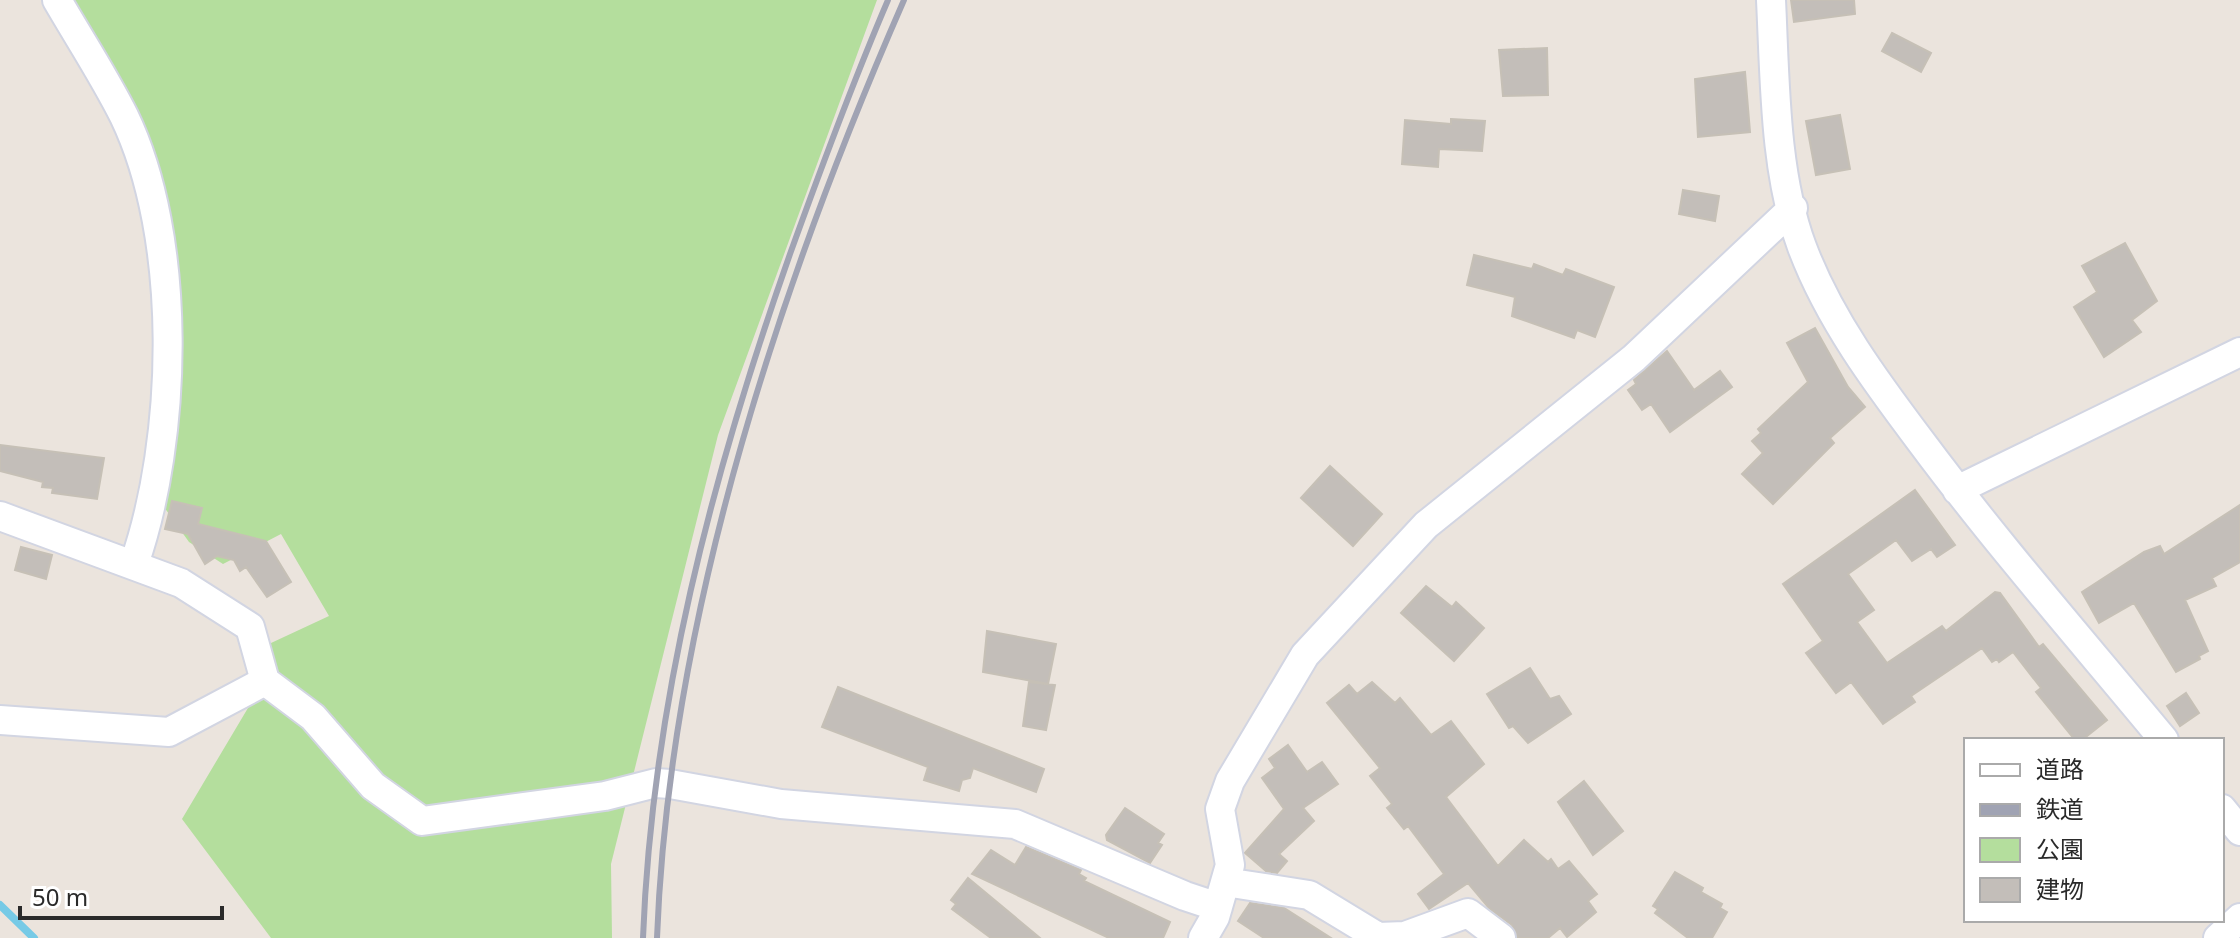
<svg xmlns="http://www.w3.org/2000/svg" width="2240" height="938" font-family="'Noto Sans','Noto Sans JP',sans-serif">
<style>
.green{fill:#b4de9d}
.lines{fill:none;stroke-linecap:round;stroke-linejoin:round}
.stream{stroke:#76cae6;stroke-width:8}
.building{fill:#c3beb9;stroke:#c6c0b6;stroke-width:2}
.minor-casing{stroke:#d2d5e2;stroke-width:32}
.minor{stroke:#fff;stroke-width:28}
.rail{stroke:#a0a3b3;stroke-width:6}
</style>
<rect width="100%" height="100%" fill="#ebe4dd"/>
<!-- green -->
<path class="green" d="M57,0H877L718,435L611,864L612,938H271L182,819L264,681L256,650L329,616L281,534L223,564L189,542L154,493L160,225Z"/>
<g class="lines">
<!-- stream -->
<path class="stream" d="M0,905L34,938"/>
</g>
<!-- building -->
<path class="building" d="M1791,0H1854L1855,14L1794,22Z
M1892,33L1931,53L1921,72L1882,51Z
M1547,48L1548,95L1503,96L1499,50Z
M1745,72L1750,132L1698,137L1695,79Z
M1840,115L1850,169L1816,175L1806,121Z
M1451,119L1485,121L1482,151L1439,149L1438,167L1402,164L1405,120L1451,124Z
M1683,190L1719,196L1715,221L1679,214Z
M2125,243L2157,301L2132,320L2141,332L2104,357L2074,307L2097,292L2082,266Z
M1474,255L1532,269L1534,264L1563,275L1566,269L1614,287L1595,337L1577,330L1574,338L1512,316L1515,297L1467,285Z
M1815,328L1848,387L1865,407L1830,438L1834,443L1773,504L1742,474L1763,453L1752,441L1761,433L1758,429L1808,382L1787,343Z
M1667,351L1694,390L1720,371L1732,387L1670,432L1651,404L1642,410L1628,390L1636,384L1634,380Z
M0,445L104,458L97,499L52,493L53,488L42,487L43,482L0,471Z
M1330,466L1382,514L1353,546L1301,498Z
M1915,490L1955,545L1937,557L1931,549L1912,561L1896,540L1848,574L1874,610L1857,622L1887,663L1942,626L1946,631L1995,592L2000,593L2039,647L2043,644L2107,720L2082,740H2075L2036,692L2041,688L2013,652L1999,662L1997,659L1992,662L1982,648L1911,696L1915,702L1883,724L1851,682L1836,693L1806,653L1823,641L1783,584Z
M172,501L202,508L198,524L266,541L291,582L267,597L246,567L240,571L234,560L217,556L205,564L188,534L165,529Z
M2240,505V562L2212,578L2216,586L2185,600L2208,651L2199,656L2200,659L2176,672L2134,603L2099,623L2082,592L2144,552L2160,546L2164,554Z
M21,547L52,555L46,579L15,570Z
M1426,586L1452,607L1456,602L1484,628L1454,661L1401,613Z
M987,631L1056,644L1048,684L983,672Z
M1530,668L1550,699L1559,696L1571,714L1528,743L1513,726L1509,728L1487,694Z
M1029,682L1055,685L1046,730L1023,726Z
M1372,682L1395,703L1400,698L1431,735L1451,721L1484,764L1446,797L1498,866L1524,840L1548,862L1551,859L1558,869L1569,861L1597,894L1588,901L1596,912L1567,937L1560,928L1548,938H1518L1512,925L1489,908L1468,883L1429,909L1418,894L1444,874L1408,826L1404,829L1387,808L1392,804L1370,776L1380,768L1327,703L1349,685L1357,694Z
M838,687L1044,769L1036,792L973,768L970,778L962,780L959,791L924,780L928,767L822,727Z
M2186,693L2199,713L2180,726L2167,706Z
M1288,745L1307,772L1322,762L1338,784L1303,808L1314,821L1279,854L1287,861L1277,873L1266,871L1245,853L1284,809L1262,778L1275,768L1269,759Z
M1584,781L1623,831L1593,855L1558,802Z
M1125,808L1164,834L1158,843L1162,845L1150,863L1107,840L1106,835Z
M1026,847L1081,870L1079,874L1086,878L1084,881L1170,922L1163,938H1109L972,874L991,850L1015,865Z
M1675,872L1703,888L1701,892L1722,904L1720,908L1727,912L1712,938H1688L1655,913L1658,909L1653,906Z
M968,878L1040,938H991L952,909L956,904L951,900Z
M1250,903L1284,908L1331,938H1264L1238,921Z"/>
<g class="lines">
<!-- minor casing -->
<g class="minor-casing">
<path id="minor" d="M57,0C79,38 104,76 124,116C183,238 178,438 134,564
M1771,0C1775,79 1774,172 1802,247C1829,319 1876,382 1922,443C1998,545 2083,642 2164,740
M1957,490L2240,352
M0,516L181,583L250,627L265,681L313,717L373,786L422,821L605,796L656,783L670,784L781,804L1015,824L1185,896L1218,907
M0,720L169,732L265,681
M2222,809L2240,831
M1225,882L1309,895L1378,937L1405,936L1468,913L1501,938
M1203,938L1215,917L1230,865L1220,809L1230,781L1305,655L1426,525L1634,358L1793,208
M2218,938L2240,918"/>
</g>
<!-- minor -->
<use href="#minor" class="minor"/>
<!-- rail -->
<path class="rail" d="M643,938C652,703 712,475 790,254C821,168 852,84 888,0
M657,938C669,622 778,288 904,0"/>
</g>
<!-- legend -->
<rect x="1964" y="738" width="260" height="184" fill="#ffffff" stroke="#aaaaaa" stroke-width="2"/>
<rect x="1980" y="764" width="40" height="12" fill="#ffffff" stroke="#aaaaaa" stroke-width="2"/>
<text x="2036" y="778" font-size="24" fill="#2a2a2a">道路</text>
<rect x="1980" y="804" width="40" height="12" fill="#a0a3b3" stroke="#aaaaaa" stroke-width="2"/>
<text x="2036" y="818" font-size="24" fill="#2a2a2a">鉄道</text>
<rect x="1980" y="838" width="40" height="24" fill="#b4de9d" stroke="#aaaaaa" stroke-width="2"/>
<text x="2036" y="858" font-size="24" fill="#2a2a2a">公園</text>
<rect x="1980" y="878" width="40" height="24" fill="#c3beb9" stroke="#aaaaaa" stroke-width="2"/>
<text x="2036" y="898" font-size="24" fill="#2a2a2a">建物</text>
<!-- scale -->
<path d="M20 906v12h202v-12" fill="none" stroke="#2a2a2a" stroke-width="4"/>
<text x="32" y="906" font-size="24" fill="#2a2a2a" stroke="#ffffff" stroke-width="6" paint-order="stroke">50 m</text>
</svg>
